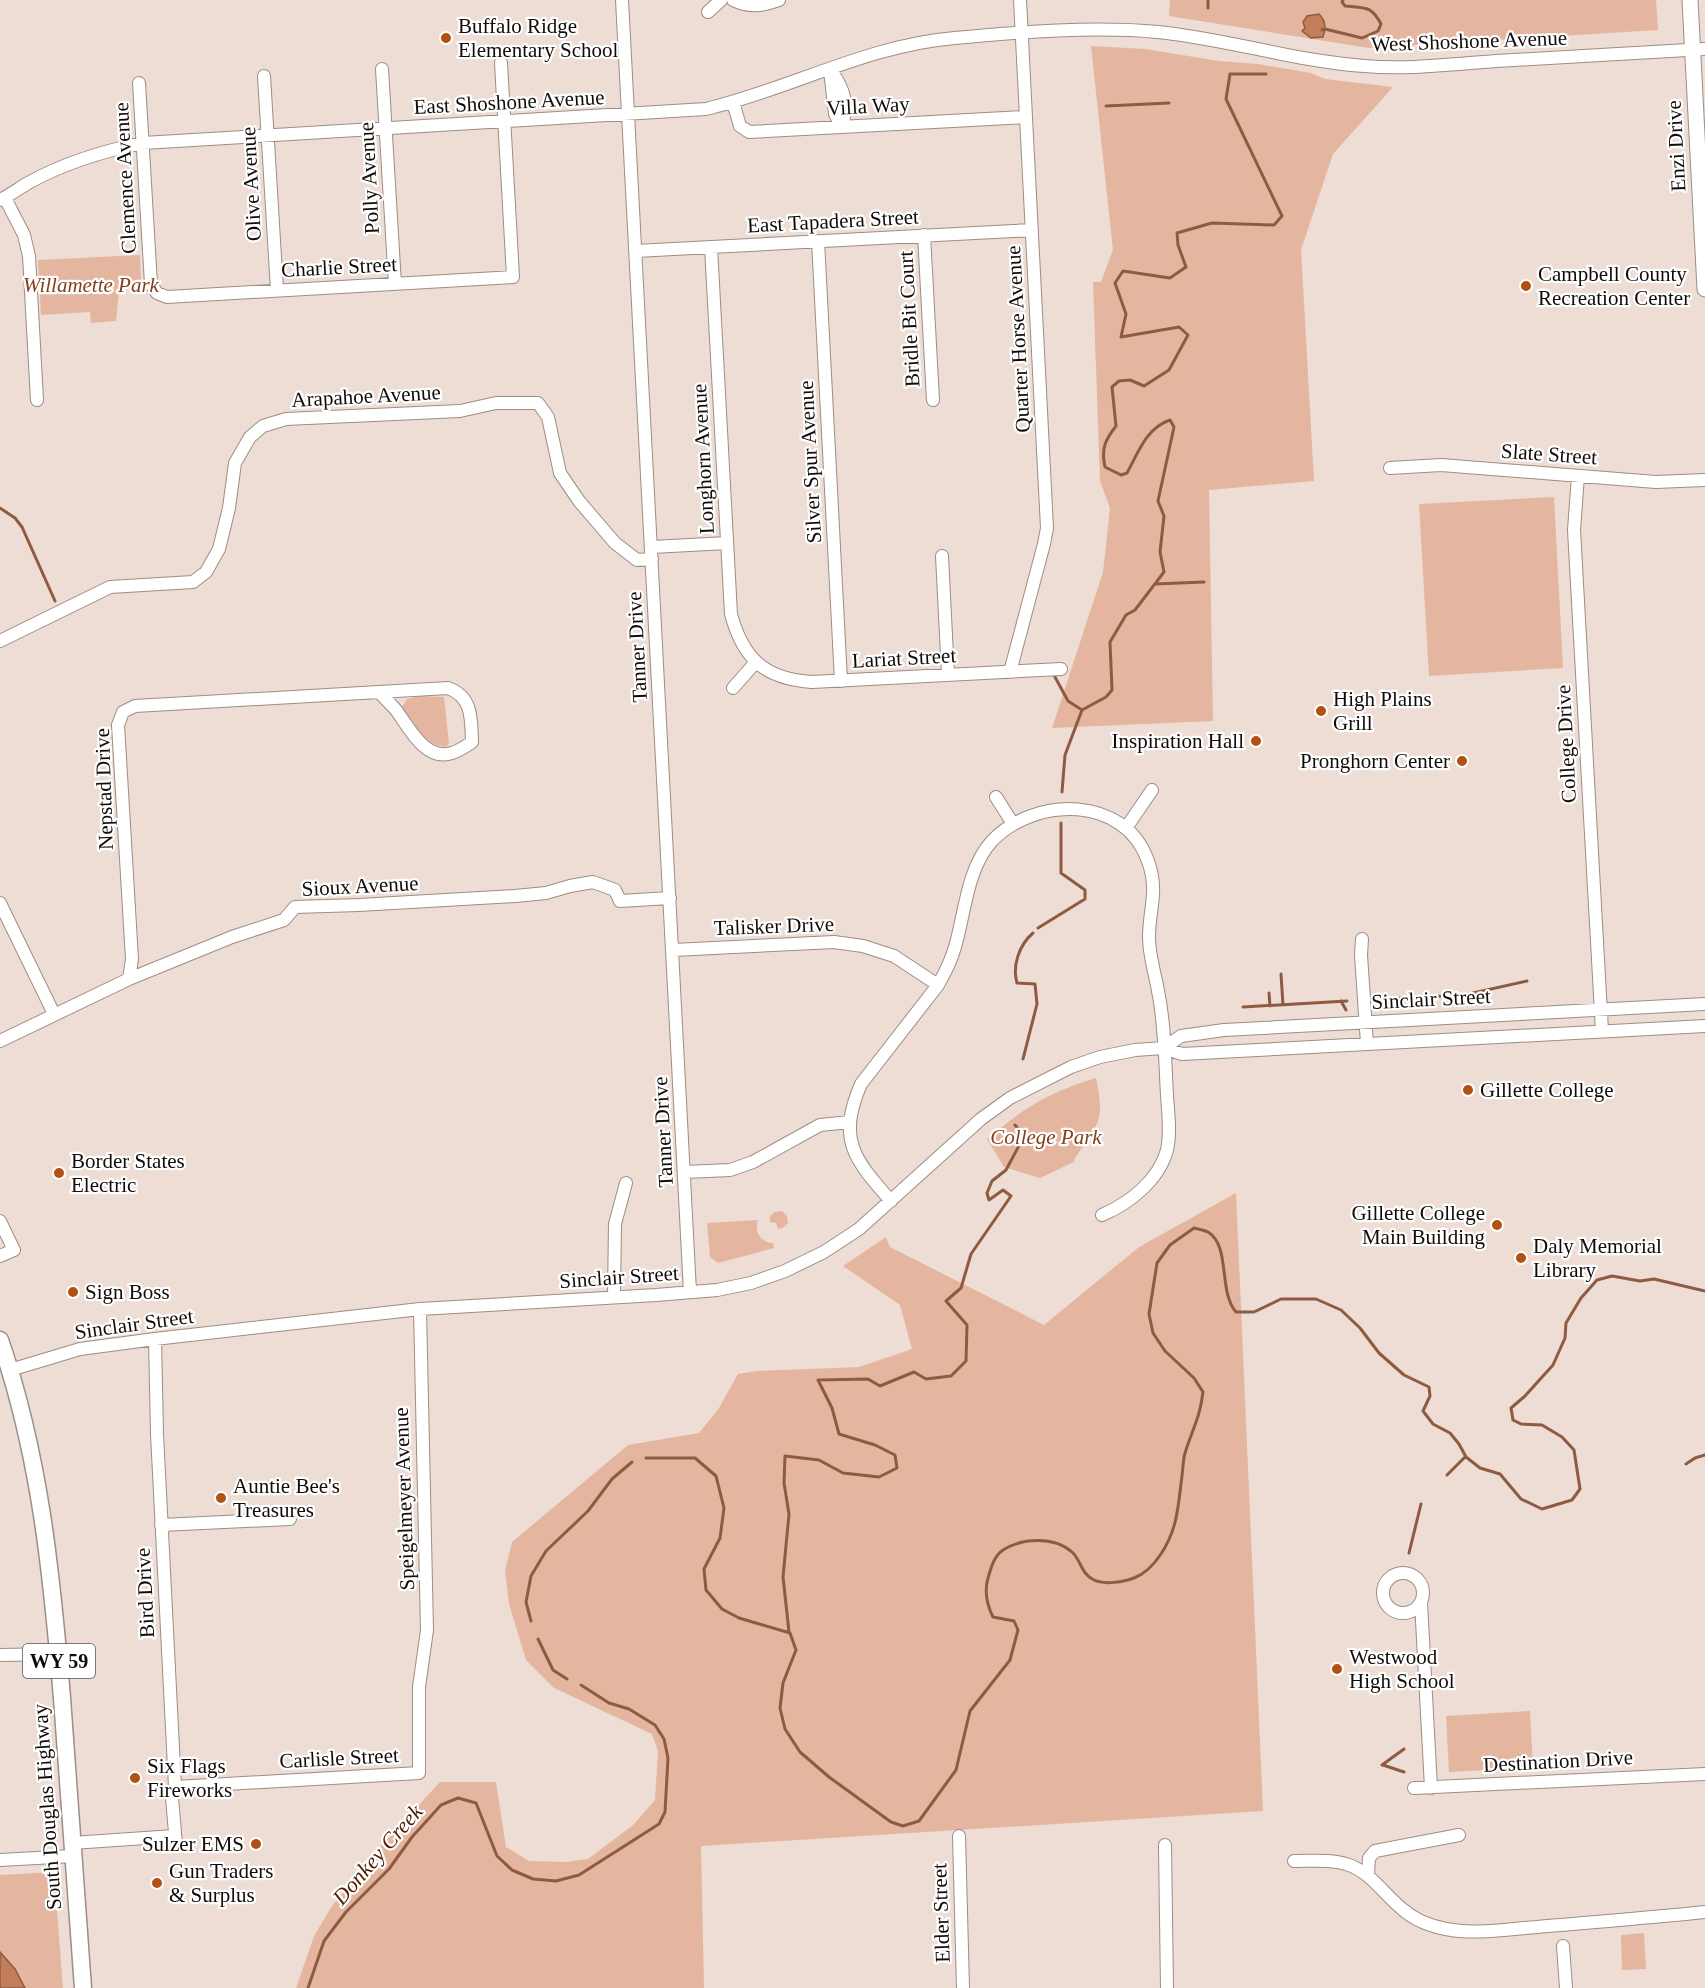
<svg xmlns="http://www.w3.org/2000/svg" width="1705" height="1988" font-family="Georgia,serif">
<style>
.green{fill:#e5b69f}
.water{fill:#c47d5a;stroke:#8e5b41;stroke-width:1.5}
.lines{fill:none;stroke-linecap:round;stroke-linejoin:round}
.stream{stroke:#8e5b41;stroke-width:3}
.minor-casing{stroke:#9c8d86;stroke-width:14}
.major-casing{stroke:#9c8d86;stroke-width:17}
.highway-casing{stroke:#9c8d86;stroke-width:19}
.minor{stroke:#fff;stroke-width:12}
.major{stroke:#fff;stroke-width:15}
.highway{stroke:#fff;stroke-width:16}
.poi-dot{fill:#b25113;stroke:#fff;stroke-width:2}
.labels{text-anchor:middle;stroke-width:4.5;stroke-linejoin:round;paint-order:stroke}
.shield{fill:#fff;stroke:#585452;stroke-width:1.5}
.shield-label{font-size:20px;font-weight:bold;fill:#100b08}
.poi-label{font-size:21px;fill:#100b08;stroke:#fff;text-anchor:start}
.street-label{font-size:21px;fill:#100b08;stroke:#fff}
.park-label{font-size:21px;font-style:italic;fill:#833f1a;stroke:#fff}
.water-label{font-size:22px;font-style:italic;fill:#4c1e03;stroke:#fff}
</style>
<rect width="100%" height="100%" fill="#edddd5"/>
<!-- green -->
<path class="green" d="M1170,0H1656L1658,30L1369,48L1169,16Z
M1091,46L1145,49L1219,61L1258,64L1311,73L1325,79L1393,87L1333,154L1301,250L1314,481L1209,490L1213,721L1052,728L1103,572L1110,508L1100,481L1093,282H1101L1113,250Z
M140,255L141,281L126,282L119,290L116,321L91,323L90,312L41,315L38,260Z
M1554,497L1563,668L1429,676L1419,504Z
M420,696L444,697L449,743L446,747C423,744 414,726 401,709L407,699Z
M1096,1078C1105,1119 1099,1125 1075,1158L1074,1162L1040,1178L1004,1167L987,1139C1024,1108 1049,1092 1096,1078Z
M1236,1193L1263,1811L701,1846L704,1988H296L314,1936L332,1906L381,1846L440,1782H496L506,1847L529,1861L566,1862L588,1859L633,1825L655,1800L658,1751L652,1734L554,1688L526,1660L509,1604L505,1570L512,1542L628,1445L699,1433L719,1408L738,1374L756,1371L859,1367L912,1349L900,1305L843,1266L886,1237L890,1247L1044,1325L1139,1247Z
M782,1211L787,1216L788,1223L783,1228L778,1229L776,1223L770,1222V1216L775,1212Z
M758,1220C754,1232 760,1242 773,1243L774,1248L718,1263L710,1257L707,1223Z
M1530,1711L1533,1768L1449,1772L1446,1716Z
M54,1872L63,1988H0V1875Z
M1644,1933L1646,1969L1622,1970L1621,1935Z"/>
<!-- water -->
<path class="water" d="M1319,14C1326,21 1326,28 1323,37L1311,38L1302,31L1305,28L1303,22L1307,16Z
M0,1952L15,1969L25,1988H0Z"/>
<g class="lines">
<!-- stream -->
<path class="stream" d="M1208,8V0
M1322,30L1325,29L1362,38L1378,31L1381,24C1371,5 1364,8 1345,6L1342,2L1343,0
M1106,106L1169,103
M0,508L15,518L22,527L55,601
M1155,584L1204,582
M1055,677L1068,701L1082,710
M1062,792L1065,755L1082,710L1106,697L1112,690L1110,642L1126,615L1135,610L1164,572L1160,552L1164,516L1158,501L1174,427L1170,420C1146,428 1138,453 1127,473L1121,475L1105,467C1101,449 1105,440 1116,426L1112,387L1119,381L1130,380L1144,386L1169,370L1188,335L1179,327L1121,337L1126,314L1115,283L1123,271L1170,278L1186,267L1178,245L1177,233L1212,223L1274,225L1282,216L1226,99L1230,74H1266
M1038,928L1085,899V890L1061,873V823
M1281,974L1283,1005
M1269,993L1270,1006
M1384,999L1464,995L1527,981
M1341,1001L1346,1010
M1243,1007L1347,1001
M1023,1059L1037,1004L1035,984L1017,983C1012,966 1019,945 1033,933
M646,1458H695L716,1476L724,1508L720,1538L704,1569L706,1590L722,1609L739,1618L790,1633L796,1650L783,1683L780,1708L785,1729L800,1752L829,1777L891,1822L903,1826L919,1821L956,1770L970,1711L1010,1660L1018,1630L1014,1621L993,1617C987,1605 984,1592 988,1578C991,1568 994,1556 1003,1550C1022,1538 1054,1536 1072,1552C1081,1560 1081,1574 1094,1580C1104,1585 1124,1582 1134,1578C1145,1574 1155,1563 1161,1554C1178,1528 1178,1506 1182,1476C1183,1468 1183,1460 1185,1453C1192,1430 1200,1418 1203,1392L1194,1378L1165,1351L1153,1333L1149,1314L1157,1263L1170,1245L1194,1228C1198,1229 1204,1230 1208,1232C1231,1246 1218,1292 1236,1312H1254L1281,1299H1316L1341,1310L1360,1328L1379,1353L1404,1375L1429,1387L1430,1396L1423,1411L1433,1424L1450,1433L1459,1444L1466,1457L1480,1468L1500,1474L1521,1499L1542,1509L1572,1500L1580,1489L1574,1450L1562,1437L1542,1425L1521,1424L1513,1420L1511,1408L1525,1396L1553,1365L1565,1338L1566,1323L1581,1298L1597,1280L1612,1276L1640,1281L1654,1279L1705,1291
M1686,1464L1695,1458L1705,1455
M1447,1475L1465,1457
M1409,1553L1421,1504
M531,1621L526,1602L531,1576L546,1551L588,1511L612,1479L632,1462
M789,1632L783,1577L789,1514L784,1483L785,1456L819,1460L843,1473L879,1477L897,1468L895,1455L875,1445L839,1434L832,1408L818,1380L868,1379L880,1386L914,1372L926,1379L951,1376L966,1361L967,1325L946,1301L961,1288L971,1254L1011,1196L1003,1190L989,1200L987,1193L992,1181L1006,1170L1024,1136L1015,1125
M538,1639L553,1670L567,1679
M1382,1765L1404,1749
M1383,1765L1404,1772
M308,1988L324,1941L346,1912L389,1869L412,1837L441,1805L458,1798L476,1803L497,1856L512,1870L533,1879L556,1881L579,1875L659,1824L665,1812L668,1758L664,1739L655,1725L629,1709L609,1703L581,1685"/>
<!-- minor casing -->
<g class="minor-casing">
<path id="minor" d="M622,0L690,1292
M733,0C749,8 763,6 779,0
M708,12L721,0
M382,69L395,284
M830,69C845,90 848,102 842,127
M830,70L835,114L842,127
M264,76L277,290
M139,83L151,284L157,293L167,297L513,277L501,63
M733,102L740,126L749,132L1025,117
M5,198L24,235L29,256L37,400
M0,200C10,195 18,189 28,183C64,163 103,151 143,143L706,109C790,89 868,45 955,38C1020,32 1094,26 1158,32C1227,39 1295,61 1364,66C1408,70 1453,64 1496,61C1566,57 1635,53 1705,49
M924,235L933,400
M818,241L841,681
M711,247L731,614C743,659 765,679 812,682L1061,669
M636,251L1032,230
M1390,468L1441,465L1656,482L1705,480
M1578,476L1574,530L1602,1031
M652,547L727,543
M942,556L948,675
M0,641L110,587L193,582L206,572L219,549L229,508L235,463L250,437L263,426L286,419L460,411L496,403H538L548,417L560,473L579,501L615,543L637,560L652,559
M1010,672L1044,544L1047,528L1020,0
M733,688L755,663
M996,797L1013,824
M1126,828L1152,790
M0,903L54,1014
M1362,939L1361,955L1367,1044
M673,950L834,942L863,946L894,956L938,985
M129,979L132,959L118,725L123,712L135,706L448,688C473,697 471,719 472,742C466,746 459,751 452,753C425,762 408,726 396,710C391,704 385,699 380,693
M0,1041L129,979L232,937L284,920L295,907L359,905L515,896L546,893L570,886L593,882L615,890L620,901L670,898
M1164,1048L1181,1036L1224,1030L1705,1004
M685,1172L730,1170L753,1162L820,1125L850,1122
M891,1201C854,1159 837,1140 861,1084L938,985C945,973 951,961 955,947C965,913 967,868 992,841C1035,796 1125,795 1148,861C1159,892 1149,908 1149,937C1149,956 1155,973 1158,991C1165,1025 1165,1061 1167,1095C1168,1112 1171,1133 1167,1150C1159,1180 1130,1203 1102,1215
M0,1221L14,1250L0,1256
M614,1297L615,1224L626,1183
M155,1339L157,1434L175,1787L172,1798L176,1844
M10,1370L80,1349L155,1339L420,1309L656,1295L717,1290L751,1283L785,1271L824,1252L859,1229L981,1119L1010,1098L1071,1067L1100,1057L1135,1050L1164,1048L1182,1054L1705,1026
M161,1525L290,1519
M1383 1593a20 20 0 1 1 40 0a20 20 0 1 1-40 0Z
M1421,1602L1431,1788
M0,1655L58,1654
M175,1787L419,1773V1687L427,1630L420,1309
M1414,1788L1705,1774
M959,1836L963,1988
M72,1843L174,1836
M1165,1845L1167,1988
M0,1860L73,1856
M1294,1861C1312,1861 1332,1859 1349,1865C1371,1873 1383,1893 1401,1908C1413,1919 1430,1926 1446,1929C1475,1935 1507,1929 1537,1927C1593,1922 1649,1918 1705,1912
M1368,1875L1369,1858L1375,1851L1459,1835
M1563,1946L1566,1988"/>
</g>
<!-- major casing -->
<g class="major-casing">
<path id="major" d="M1690,0L1705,289"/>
</g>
<!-- highway casing -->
<g class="highway-casing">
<path id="highway" d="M0,1340C40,1455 52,1577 62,1698C69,1794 76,1891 83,1988"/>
</g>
<!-- minor -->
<use href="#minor" class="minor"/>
<!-- major -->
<use href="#major" class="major"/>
<!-- highway -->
<use href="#highway" class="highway"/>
</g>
<!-- markers -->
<g class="poi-dot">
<circle cx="446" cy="38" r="6"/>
<circle cx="1526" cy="286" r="6"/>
<circle cx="1321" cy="711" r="6"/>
<circle cx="1256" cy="741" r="6"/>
<circle cx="1462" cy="761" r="6"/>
<circle cx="1468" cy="1090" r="6"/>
<circle cx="59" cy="1173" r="6"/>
<circle cx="1497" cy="1225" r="6"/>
<circle cx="1521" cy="1258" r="6"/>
<circle cx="73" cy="1292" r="6"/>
<circle cx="221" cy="1498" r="6"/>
<circle cx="1337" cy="1669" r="6"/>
<circle cx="135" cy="1778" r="6"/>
<circle cx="256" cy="1844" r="6"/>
<circle cx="157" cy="1883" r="6"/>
</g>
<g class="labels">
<!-- shield labels -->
<rect class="shield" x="23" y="1644" width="72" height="34" rx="4.5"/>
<g class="shield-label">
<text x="59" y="1668">WY 59</text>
</g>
<!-- poi labels -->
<g class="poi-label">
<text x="458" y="33">Buffalo Ridge<tspan x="458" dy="24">Elementary School</tspan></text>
<text x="1538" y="281">Campbell County<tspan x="1538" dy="24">Recreation Center</tspan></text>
<text x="1333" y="706">High Plains<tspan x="1333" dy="24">Grill</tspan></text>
<text x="1244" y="748" text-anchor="end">Inspiration Hall</text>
<text x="1450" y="768" text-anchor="end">Pronghorn Center</text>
<text x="1480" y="1097">Gillette College</text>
<text x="71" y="1168">Border States<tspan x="71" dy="24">Electric</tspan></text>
<text x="1485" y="1220" text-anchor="end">Gillette College<tspan x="1485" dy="24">Main Building</tspan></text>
<text x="1533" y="1253">Daly Memorial<tspan x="1533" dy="24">Library</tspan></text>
<text x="85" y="1299">Sign Boss</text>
<text x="233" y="1493">Auntie Bee's<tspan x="233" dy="24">Treasures</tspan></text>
<text x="1349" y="1664">Westwood<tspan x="1349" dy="24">High School</tspan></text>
<text x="147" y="1773">Six Flags<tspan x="147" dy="24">Fireworks</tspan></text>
<text x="244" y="1851" text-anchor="end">Sulzer EMS</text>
<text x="169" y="1878">Gun Traders<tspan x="169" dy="24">&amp; Surplus</tspan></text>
</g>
<!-- street labels -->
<g class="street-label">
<text transform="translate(1469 41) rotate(-2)" y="7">West Shoshone Avenue</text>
<text transform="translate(509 102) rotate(-3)" y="7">East Shoshone Avenue</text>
<text transform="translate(868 106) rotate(-3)" y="7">Villa Way</text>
<text transform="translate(1676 146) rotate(-93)" y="7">Enzi Drive</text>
<text transform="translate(125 178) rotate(-93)" y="7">Clemence Avenue</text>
<text transform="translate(369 178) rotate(-93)" y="7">Polly Avenue</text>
<text transform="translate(251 184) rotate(-93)" y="7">Olive Avenue</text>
<text transform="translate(833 221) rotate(-3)" y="7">East Tapadera Street</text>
<text transform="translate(339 267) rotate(-3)" y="7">Charlie Street</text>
<text transform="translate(909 319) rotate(-93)" y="7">Bridle Bit Court</text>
<text transform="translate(1018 339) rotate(-93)" y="7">Quarter Horse Avenue</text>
<text transform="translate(366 396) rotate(-3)" y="7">Arapahoe Avenue</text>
<text transform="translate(1549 454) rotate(4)" y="7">Slate Street</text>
<text transform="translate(703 459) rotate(-93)" y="7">Longhorn Avenue</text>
<text transform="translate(810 462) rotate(-93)" y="7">Silver Spur Avenue</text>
<text transform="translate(637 647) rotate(-93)" y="7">Tanner Drive</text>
<text transform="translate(904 658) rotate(-3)" y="7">Lariat Street</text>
<text transform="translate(1566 744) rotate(-93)" y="7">College Drive</text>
<text transform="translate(104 789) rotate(-92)" y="7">Nepstad Drive</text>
<text transform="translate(360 886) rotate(-3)" y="7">Sioux Avenue</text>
<text transform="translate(774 926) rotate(-2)" y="7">Talisker Drive</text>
<text transform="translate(1431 999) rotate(-3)" y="7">Sinclair Street</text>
<text transform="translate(663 1132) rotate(-93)" y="7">Tanner Drive</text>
<text transform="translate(619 1277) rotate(-4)" y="7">Sinclair Street</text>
<text transform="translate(134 1324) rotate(-8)" y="7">Sinclair Street</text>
<text transform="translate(404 1499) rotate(-92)" y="7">Speigelmeyer Avenue</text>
<text transform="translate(145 1593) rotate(-93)" y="7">Bird Drive</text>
<text transform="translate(339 1758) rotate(-3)" y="7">Carlisle Street</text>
<text transform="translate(1558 1761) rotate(-3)" y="7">Destination Drive</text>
<text transform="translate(47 1807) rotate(-94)" y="7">South Douglas Highway</text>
<text transform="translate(941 1913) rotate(-92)" y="7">Elder Street</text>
</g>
<!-- park labels -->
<g class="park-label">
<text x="91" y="292">Willamette Park</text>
<text x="1046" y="1144">College Park</text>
</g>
<!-- water labels -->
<g class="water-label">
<text transform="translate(377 1854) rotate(-49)" y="8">Donkey Creek</text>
</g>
</g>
</svg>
